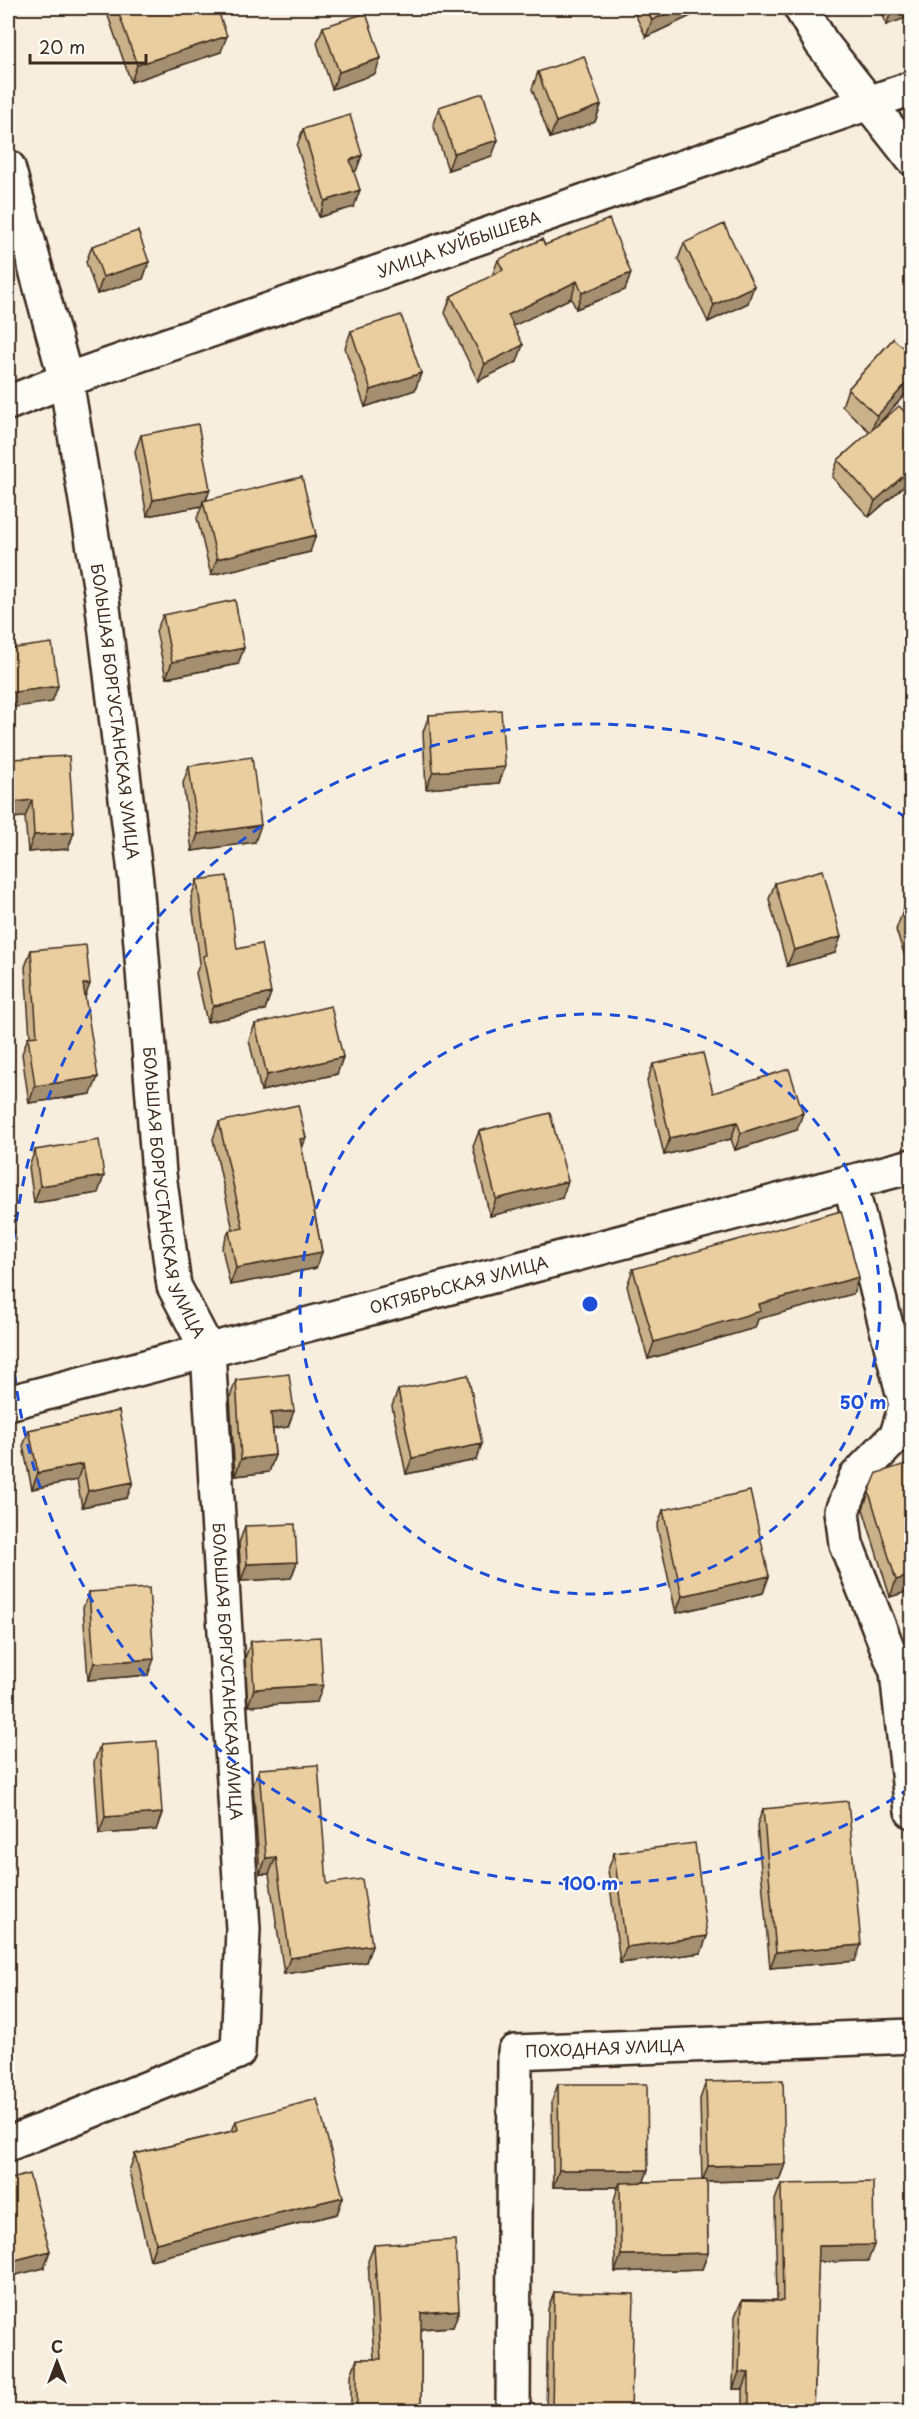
<svg xmlns="http://www.w3.org/2000/svg" width="919" height="2419" font-family="'Playpen Sans',sans-serif">
<style>
.lines{fill:none;stroke-linecap:round;stroke-linejoin:round}
.street-casing{stroke:#3b2a1e;stroke-width:38}
.street{stroke:#fdfcf7;stroke-width:33}
.wall{fill:#cab189;stroke:#3b2a1e;stroke-width:1.5}
.shaded-wall{fill:#a4906f;stroke:#3b2a1e;stroke-width:1.5}
.building{fill:#ebce9f;stroke:#3b2a1e;stroke-width:1.5}
.ring{fill:none;stroke:#1d4ed8;stroke-width:3;stroke-dasharray:10 8}
.labels{text-anchor:middle;stroke-width:4.5;stroke-linejoin:round;paint-order:stroke}
.street-label{font-size:16px;fill:#3b2a1e;stroke:#fdfcf7}
.centre{fill:#1d4ed8;stroke:#fdfcf7;stroke-width:3}
.ring-label{font-size:18px;text-anchor:middle;font-weight:bold;fill:#1d4ed8;stroke:#fdfcf7;stroke-width:4.5;stroke-linejoin:round;paint-order:stroke}
</style>
<rect width="100%" height="100%" fill="#f8eedd"/>
<filter id="ink" filterUnits="userSpaceOnUse"><feTurbulence type="fractalNoise" baseFrequency=".0167" numOctaves="2"/><feDisplacementMap in="SourceGraphic" scale="12" xChannelSelector="R" yChannelSelector="G"/><feConvolveMatrix kernelMatrix="1 2 1 2 8 2 1 2 1" color-interpolation-filters="sRGB"/></filter>
<g filter="url(#ink)">
<g class="lines">
<!-- street casing -->
<g class="street-casing">
<g id="street">
<path d="M801,8L821,42L912,158"/>
<path id="s1" d="M8,167L66,380L101,591L136,881L159,1174L174,1286L208,1351L243,1929L238,2052L8,2144"/>
<path id="s2" d="M8,403L66,380L912,88"/>
<path d="M850,1182L906,1405L897,1435L856,1477L842,1511L846,1544L897,1672L912,1811"/>
<path id="s3" d="M8,1403L912,1166"/>
<path id="s4" d="M513,2412L515,2052L912,2036"/>
</g>
</g>
<!-- street -->
<use href="#street" class="street"/>
</g>
<!-- wall -->
<path class="wall" d="M107,8H217L221,52L131,82L106,10Z
M632,8H699L697,13L646,37Z
M881,8H912L886,25Z
M323,27L375,74L332,89L317,43Z
M538,72L601,105L595,122L550,138L532,89Z
M439,107L492,156L448,170L433,124Z
M303,129L362,155L356,171L354,172V207L319,217L297,146Z
M684,243L748,303L708,322L678,259Z
M545,245L631,273L625,290L576,309L571,298L513,326L517,362L478,381L445,313L451,296L492,276L498,260Z
M92,246L149,262L143,279L97,294L86,262Z
M351,331L421,373L415,390L365,407L345,348Z
M893,339L879,423L912,419V479L869,517L832,477L838,460L870,432L842,406L848,389Z
M141,435L210,489L206,501L310,552L211,575L197,518L202,506L147,516L135,451Z
M163,615L238,664L166,678L156,631Z
M429,715L505,767L499,783L426,789L423,732Z
M12,759L74,832L68,849L28,852L25,817L9,818L8,802V770Z
M189,766L255,842L192,851L183,783Z
M197,880L237,949L265,1010L207,1022L196,973L200,963L191,897Z
M775,883L835,953L787,966L769,899Z
M912,906V977L896,930L904,908Z
M31,950L85,996L91,1094L29,1103L22,1054L28,1037H30L25,967Z
M255,1024L343,1057L337,1074L261,1091L249,1040Z
M653,1064L713,1093L797,1130L735,1150L731,1139L664,1155L647,1081Z
M219,1122L302,1149L322,1252L316,1268L230,1285L222,1248L229,1231L233,1230L213,1139Z
M479,1131L562,1198L490,1216L473,1147Z
M35,1150L98,1193L34,1203L29,1167Z
M633,1269L859,1277L853,1294L758,1319L755,1328L648,1359L627,1286Z
M236,1380L288,1427L273,1429L275,1455L269,1472L235,1476L230,1397Z
M398,1390L476,1460L406,1474L392,1406Z
M119,1411L127,1498L82,1507L77,1480L32,1489L23,1446L29,1430Z
M869,1492L912,1590L890,1597L863,1509Z
M663,1510L769,1576L763,1593L676,1613L657,1527Z
M245,1526L297,1562L291,1578L241,1581L239,1543Z
M89,1592L148,1675L88,1680L83,1608Z
M251,1641L317,1702L248,1706L245,1658Z
M100,1745L162,1813L156,1830L99,1834L94,1762Z
M259,1769L327,1884L372,1945L366,1962L284,1974L269,1874H260L253,1786Z
M763,1809L855,1961L770,1968L757,1825Z
M614,1853L707,1936L701,1953L620,1963L608,1870Z
M706,2082L785,2164L779,2180L707,2182L708,2253L702,2269L615,2272L614,2200L618,2187H553L552,2101L558,2084L648,2170L643,2182L702,2181L700,2099Z
M236,2121L343,2197L337,2214L150,2260L129,2171L135,2154L232,2131Z
M781,2184L868,2261L818,2262L814,2412H743V2389H733L735,2316L742,2300H777L775,2200Z
M374,2245L459,2310L453,2327L421,2329V2412H351V2375L357,2359H374L368,2261Z
M554,2292L631,2412H546L548,2309Z"/>
<!-- shaded-wall -->
<path class="shaded-wall" d="M679,8H699L697,13L646,37L652,20Z
M893,8H912V16L886,25Z
M227,36L221,52L131,82L137,65Z
M381,58L375,74L332,89L339,72Z
M601,105L595,122L550,138L556,122Z
M498,140L492,156L448,170L454,153Z
M362,155L356,171L344,176L350,160Z
M360,190L354,207L319,217L325,201Z
M149,262L143,279L97,294L103,277Z
M631,273L625,290L576,309L582,293Z
M577,281L571,298L501,332L508,315Z
M754,286L748,303L708,322L714,305Z
M523,345L517,362L478,381L485,364Z
M421,373L415,390L365,407L371,390Z
M912,377V387L871,432L877,416Z
M912,468V479L869,517L875,501Z
M210,489L204,505L203,501L202,506L147,516L153,500Z
M316,535L310,552L211,575L217,559Z
M244,648L238,664L166,678L172,662Z
M58,686L52,702L8,708V693Z
M505,767L499,783L426,789L433,772Z
M32,800L25,817L9,818L15,802Z
M261,825L255,842L192,851L198,834Z
M74,832L68,849L28,852L34,835Z
M841,937L835,953L787,966L794,950Z
M83,984H90L84,1000Z
M271,993L265,1010L207,1022L213,1006Z
M343,1057L337,1074L261,1091L267,1075Z
M98,1077L91,1094L29,1103L35,1086Z
M803,1113L797,1130L735,1150L741,1133Z
M737,1122L731,1139L664,1155L670,1138Z
M306,1138L300,1154V1139Z
M104,1176L98,1193L34,1203L40,1186Z
M568,1181L562,1198L490,1216L496,1199Z
M322,1252L316,1268L230,1285L236,1268Z
M859,1277L853,1294L758,1319L755,1328L648,1359L654,1342L759,1304Z
M294,1411L288,1427L265,1430L271,1413Z
M482,1444L476,1460L406,1474L412,1458Z
M275,1455L269,1472L235,1476L241,1459Z
M83,1464L77,1480L32,1489L38,1473Z
M133,1482L127,1498L82,1507L88,1491Z
M297,1562L291,1578L241,1581L247,1564Z
M912,1575V1590L890,1597L896,1580Z
M769,1576L763,1593L676,1613L682,1596Z
M154,1659L148,1675L88,1680L94,1663Z
M323,1685L317,1702L248,1706L254,1689Z
M162,1813L156,1830L99,1834L105,1817Z
M276,1857L269,1874H260L266,1858Z
M707,1936L701,1953L620,1963L626,1947Z
M372,1945L366,1962L284,1974L290,1958Z
M861,1945L855,1961L770,1968L776,1952Z
M14,2063L8,2079V2065Z
M785,2164L779,2180L702,2182L708,2166Z
M559,2170H648L642,2187L620,2183L618,2187H553Z
M343,2197L337,2214L150,2260L156,2243Z
M874,2245L868,2261L813,2262L819,2246Z
M50,2251L44,2268L8,2277V2262Z
M708,2253L702,2269L615,2272L621,2255Z
M459,2310L453,2327L415,2329L421,2313Z
M739,2372L749,2373L743,2389H733Z"/>
<!-- building -->
<path class="building" d="M117,8H217L227,36L137,65Z
M646,8H679L652,20Z
M366,13L381,58L339,72L323,27Z
M584,56L601,105L556,122L538,72Z
M483,93L498,140L454,153L439,107Z
M350,115L362,155L350,160L360,190L325,201L303,129Z
M609,219L631,273L582,293L577,281L508,315L523,345L485,364L451,296L503,270L498,260L542,239L545,245Z
M724,224L754,286L714,305L684,243Z
M138,231L149,262L103,277L92,246Z
M401,315L421,373L371,390L351,331Z
M893,339L912,354V377L877,416L848,389Z
M899,406L912,419V468L875,501L838,460Z
M198,424L210,489L153,500L141,435Z
M302,477L316,535L217,559L203,501Z
M235,600L244,648L172,662L163,615Z
M52,643L58,686L8,693V649Z
M501,710L505,767L433,772L429,715Z
M69,756L74,832L34,835L32,800L15,802L12,759Z
M252,757L261,825L198,834L189,766Z
M823,870L841,937L794,950L775,883Z
M227,876L237,949L261,944L271,993L213,1006L203,956L207,955L197,880Z
M912,906V931L904,908Z
M86,945L90,984H83L98,1077L35,1086L28,1037L37,1036L31,950Z
M331,1006L343,1057L267,1075L255,1024Z
M703,1053L713,1093L789,1069L803,1113L741,1133L737,1122L670,1138L653,1064Z
M298,1105L306,1138L300,1139L322,1252L236,1268L229,1231L243,1228L219,1122Z
M550,1113L568,1181L496,1199L479,1131Z
M99,1140L104,1176L40,1186L35,1150Z
M841,1211L859,1277L759,1304L761,1311L654,1342L633,1269Z
M289,1374L294,1411L271,1413L275,1455L241,1459L236,1380Z
M468,1375L482,1444L412,1458L398,1390Z
M119,1411L133,1482L88,1491L83,1464L38,1473L29,1430Z
M912,1462V1575L896,1580L869,1492L877,1473Z
M750,1491L769,1576L682,1596L663,1510Z
M295,1524L297,1562L247,1564L245,1526Z
M149,1588L154,1659L94,1663L89,1592Z
M320,1637L323,1685L254,1689L251,1641Z
M157,1741L162,1813L105,1817L100,1745Z
M318,1765L327,1884L362,1879L372,1945L290,1958L276,1857L266,1858L259,1769Z
M848,1801L861,1945L776,1952L763,1809Z
M695,1843L707,1936L626,1947L614,1853Z
M8,2044L14,2063L8,2065Z
M783,2080L785,2164L708,2166L706,2082Z
M558,2084H647L648,2170H559Z
M317,2099L343,2197L156,2243L135,2154L238,2130L236,2121Z
M29,2174L50,2251L8,2262V2180Z
M707,2180L708,2253L621,2255L620,2183Z
M873,2182L874,2245L819,2246L814,2412H749V2373L739,2372L742,2300L783,2301L781,2184Z
M455,2240L459,2310L421,2313V2412H357V2359H381L374,2245Z
M554,2292L634,2294L631,2412H552Z"/>
</g>
<!-- distance rings -->
<g class="ring">
<circle cx="590" cy="1304" r="290"/>
<path d="M910 1788A580 580 0 1 1 910 820"/>
</g>
<g class="labels">
<!-- street labels -->
<g class="street-label">
<text dy="6" stroke="none"><textPath href="#s2" startOffset="478">УЛИЦА КУЙБЫШЕВА</textPath></text>
<text dy="6" stroke="none"><textPath href="#s1" startOffset="556">БОЛЬШАЯ БОРГУСТАНСКАЯ УЛИЦА</textPath></text>
<text dy="6" stroke="none"><textPath href="#s1" startOffset="1042">БОЛЬШАЯ БОРГУСТАНСКАЯ УЛИЦА</textPath></text>
<text dy="6" stroke="none"><textPath href="#s3" startOffset="466">ОКТЯБРЬСКАЯ УЛИЦА</textPath></text>
<text dy="6" stroke="none"><textPath href="#s1" startOffset="1528">БОЛЬШАЯ БОРГУСТАНСКАЯ УЛИЦА</textPath></text>
<text dy="6" stroke="none"><textPath href="#s4" startOffset="450">ПОХОДНАЯ УЛИЦА</textPath></text>
</g>
</g>
<circle cx="590" cy="1304" r="9" class="centre"/>
<g class="ring-label">
<text x="863" y="1409">50 m</text>
<text x="590" y="1890">100 m</text>
</g>
<!-- margin -->
<rect width="919" height="2419" fill="none" stroke="#fdfcf7" stroke-width="30"/>
<rect x="15" y="15" width="889" height="2389" fill="none" stroke="#3b2a1e" stroke-width="2" filter="url(#ink)"/>
<!-- north arrow -->
<g transform="translate(57 2362)" stroke="#fdfcf7" stroke-width="4.5" paint-order="stroke">
<path d="M0-4.5L10 22L0 15L-10 22Z" fill="#3b2a1e"/>
<text y="-9" font-size="16" font-weight="bold" text-anchor="middle" fill="#3b2a1e">С</text>
</g>
<!-- scale -->
<path d="M30 54v9h116v-9" fill="none" stroke="#3b2a1e" stroke-width="3"/>
<text x="39" y="54" font-size="18" fill="#3b2a1e" stroke="#fdfcf7" stroke-width="4.5" paint-order="stroke">20 m</text>
</svg>
